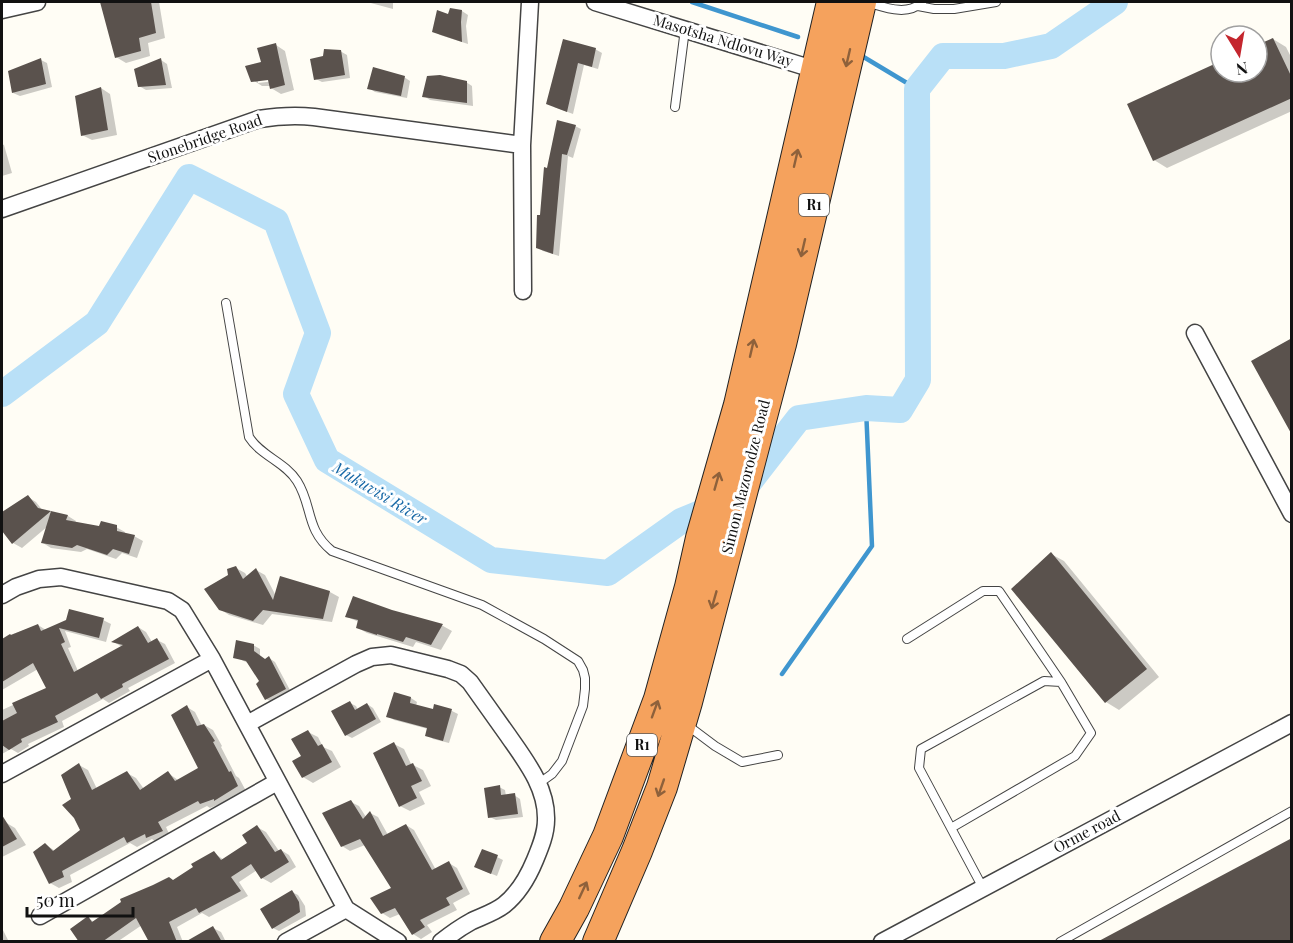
<svg xmlns="http://www.w3.org/2000/svg" width="1293" height="943" font-family="'Playfair Display',serif">
<style>
.shadow{fill:#0003;fill-rule:evenodd}
.lines{fill:none;stroke-linecap:round;stroke-linejoin:round}
.stream{stroke:#3f96cf;stroke-width:4.5}
.river{stroke:#b9e0f7;stroke-width:26}
.building{fill:#5a524d}
.lane-casing{stroke:#444;stroke-width:10}
.street-casing{stroke:#444;stroke-width:19}
.highway-casing{stroke:#222;stroke-width:32}
.lane{stroke:#fff;stroke-width:8}
.street{stroke:#fff;stroke-width:16}
.highway{stroke:#f5a25d;stroke-width:30}
.oneway{stroke:#8e613b}
.labels{text-anchor:middle;stroke-width:6;stroke-linejoin:round;paint-order:stroke}
.shield{fill:#fff;stroke:#585858;stroke-width:1.5}
.shield-label{font-size:14px;font-weight:bold;fill:#111}
.street-label{font-size:15px;fill:#111;stroke:#fff}
.water-label{font-size:16px;font-style:italic;fill:#1768a6;stroke:#fff}
</style>
<rect width="100%" height="100%" fill="#fffdf5"/>
<!-- shadow -->
<path class="shadow" d="M114,2H159L165,38L148,43L150,56L126,63L116,57L102,3Z
M367,2H393V9Z
M462,11L468,15L466,26L468,44L440,35L434,31L449,16Z
M1273,39L1286,47L1292,59V111L1167,168L1154,160L1221,63V72H1257V47Z
M564,41L595,49L602,53L598,69L584,65L573,114L554,107Z
M276,45L285,51L294,90L281,94L271,88V86H262L253,80ZM275,78V81L258,83V80Z
M340,51L347,55L350,78L322,82L316,79Z
M41,60L47,63L52,87L20,96L13,93Z
M161,60L167,64L172,88L146,90L139,86Z
M404,77L410,81L407,98L375,92L369,88Z
M466,82L472,86L473,106L430,100L424,96Z
M101,88L110,94L117,135L92,140L82,135Z
M575,126L581,129L573,158L568,156L559,256L543,251L537,247L549,170Z
M2,144L4,145L12,173L2,176Z
M28,497L36,502L43,511L68,516L76,521L75,523L100,528L116,527L125,532V534L134,536L143,541L137,558L122,553L116,559L87,549L81,552L51,548L43,543L48,526L22,548L13,543L2,528V514Z
M1051,554L1064,561L1159,677L1119,710L1106,702Z
M236,568L245,573L248,578L256,570L265,575L276,596L281,578L330,592L339,597L332,622L272,614L263,625L229,615L220,609Z
M391,611L443,626L452,631L441,650L416,642L413,647L367,633L358,628L359,622L347,617Z
M103,620L111,624L106,642L65,631L71,647L68,648L78,671L122,647L114,642L138,627L146,632L152,642L157,640L165,644L175,663L128,688L130,691L109,703L103,699L62,721L64,727L28,744L29,746L18,753L11,749L2,754V710L48,689L38,669L2,690V641L10,635L38,625L46,630Z
M253,645L260,649V656L265,660L269,658L275,662L291,692L272,702L266,699L261,682L248,663L235,657Z
M395,694L411,698L417,702L416,706L434,711L435,706L452,711L458,714L449,743L433,739L427,735L428,729L394,720L388,716Z
M350,703L356,706L358,710L367,704L373,708L381,722L352,738L346,735Z
M187,707L195,712L202,726L204,725L213,730L222,746L221,747L236,776L239,778L246,791L222,803L210,808L207,806L166,827L170,836L156,842L152,839L137,847L130,843L70,875L72,882L59,888L50,883L45,844L55,851L82,831L73,800L79,765L88,770L97,789L127,773L136,778L144,789L168,773L178,780L200,768Z
M308,732L318,737L323,747L332,751L341,767L313,783L303,777V757Z
M394,744L404,749L412,766L413,765L423,770L431,786L419,792L425,804L410,811L400,806Z
M499,787L505,790L506,796L514,795L520,799L523,817L496,820L490,817Z
M351,802L359,806L366,817L370,813L378,817L388,835L406,825L414,830L436,870L449,863L457,868L470,894L453,903L457,910L427,925L432,932L421,939L413,934L400,914L390,918L382,913L393,888L365,845L350,851L342,846Z
M5,822L15,828L26,845L2,857V824Z
M257,827L266,832L279,851L281,850L289,855L296,867L271,883L262,878L257,870L239,882L248,896L209,917L202,913L177,927L183,942H151L142,925L117,942H80L88,918L94,922L174,881L214,853L224,860L249,843Z
M497,857L503,860L497,876L482,870Z
M292,892L298,895L305,906L306,916L279,931L273,928Z
M2,928L9,942H2Z
M213,928L221,932L226,942H188Z"/>
<g class="lines">
<!-- stream -->
<path class="stream" d="M692,2L798,37
M862,56L917,89
M782,674L872,546L866,408"/>
<!-- river -->
<path class="river" d="M2,394L97,323L189,177L276,221L318,333L296,394L327,460L491,560L608,573L681,521L737,498L799,418L866,408L900,410L918,380L917,89L943,56H1004L1051,46L1115,2"/>
</g>
<!-- building -->
<path class="building" d="M100,2H151L156,33L139,38L141,51L115,58Z
M450,8L462,10L461,22L462,42L432,32L437,10L448,14Z
M1273,38L1292,78V98L1153,161L1127,104L1221,61V72H1257V45Z
M563,39L596,48L592,67L578,63L567,112L546,104Z
M276,43L285,85L270,89L268,80L251,82L245,66L261,62L257,48Z
M324,49L341,50L345,75L314,80L310,59L323,56Z
M41,58L46,84L12,93L8,71Z
M161,58L166,85L138,87L134,69Z
M373,67L405,76L401,96L367,89Z
M440,75L467,81V103L422,97L427,76Z
M101,87L108,130L81,136L75,96Z
M557,120L576,125L567,155L562,154L553,254L536,248L537,215H540L544,167L547,168Z
M1292,338V435L1251,361Z
M28,495L38,508L68,515L66,520L99,526L101,521L117,525V531L135,535L129,554L113,549L107,555L77,545L72,548L41,543L51,511L12,544L2,531V512Z
M1051,552L1147,669L1105,703L1011,589Z
M236,566L243,579L256,568L273,600L280,576L330,591L323,619L263,610L253,621L219,610L204,589L228,575L227,569Z
M353,596L392,610L443,624L431,645L406,637L403,642L377,634V635L356,628L358,620L345,617Z
M69,609L104,618L99,638L59,628L65,642L61,644L74,672L123,645L111,642L138,626L148,643L157,638L169,659L122,684L123,687L101,699L97,693L55,716L58,722L21,739L22,742L9,750L2,745V721L17,713L12,703L46,688L33,663L2,682V639L10,634L11,635L38,624L41,631L66,620Z
M236,640L254,644V651L265,659L269,656L286,689L265,700L256,684L259,681L246,661L233,658Z
M394,692L411,697L410,703L433,709L434,704L452,709L443,741L425,736L427,728L386,717Z
M350,701L355,710L367,703L376,719L345,736L331,711Z
M187,705L197,726L204,724L215,741L213,742L229,772L231,771L238,786L214,801V799L200,804L198,801L158,822L163,831L146,838L145,834L127,843L124,837L62,871L64,877L49,884L33,852L45,843L53,851L80,830L74,818L62,805L71,799L61,775L79,763L92,790L127,771L140,790L168,771L175,781L198,768L171,715Z
M308,730L318,746L322,744L332,762L302,778L292,761L301,756L291,739Z
M394,742L406,766L413,763L422,781L411,786L417,798L399,807L373,753Z
M500,785L501,795L515,793L518,814L488,818L484,788Z
M351,800L363,819L370,811L383,836L406,824L432,870L449,861L463,889L446,898L450,905L420,920L425,927L412,935L395,908L381,914L370,898L391,888L360,839L341,847L322,813Z
M2,815L17,839L2,847Z
M257,825L275,852L281,849L289,862L261,879L251,864L231,877L241,891L199,913L196,908L169,922L177,942H149L136,918L102,942H79L70,929L88,916L92,922L121,902L120,899L153,885L169,877L173,880L193,867L191,864L214,851L221,860L247,843L242,835Z
M1292,838V942H1097Z
M482,849L498,855L491,874L474,867Z
M292,890L299,902L300,912L272,929L260,909Z
M213,926L222,942H185Z"/>
<g class="lines">
<!-- lane casing -->
<g class="lane-casing">
<path id="lane" d="M866,2C884,7 907,17 922,2
M918,6L934,9H954L996,2
M675,107L685,29
M226,303L249,437C261,456 285,462 297,481C313,506 305,529 332,551L482,605L544,639L578,661L583,670L585,678V689L583,706L562,761L552,774L538,784
M907,639L983,591H999L1061,682
M687,725L715,746L742,762L778,755
M951,828L1075,756L1091,733L1061,682L1044,681L921,749L919,768L983,888
M1060,942L1292,811"/>
</g>
<!-- street casing -->
<g class="street-casing">
<path id="street" d="M595,2L816,70
M2,10L37,2
M2,209L259,119C278,116 295,115 314,117L522,145
M523,291L522,145L530,2
M1195,333L1292,514
M2,595L16,587L39,579L61,577L168,601L182,610L212,659L346,909L398,942
M247,724L356,664L372,657L391,655L448,669L461,674L470,682C482,699 495,717 507,734C525,760 547,787 546,820C546,834 540,848 535,860C528,877 519,893 504,905C495,912 483,916 472,921C461,927 451,934 441,942
M2,774L212,659
M40,916L277,782
M286,942L346,909
M882,942L1292,723"/>
</g>
<!-- highway casing -->
<g class="highway-casing">
<path id="highway" d="M555,942L574,908L608,836L659,699L690,587L701,538L739,405L832,2
M598,942L637,851L662,787L687,702L781,344L861,2"/>
</g>
<!-- lane -->
<use href="#lane" class="lane"/>
<!-- street -->
<use href="#street" class="street"/>
<!-- highway -->
<use href="#highway" class="highway"/>
</g>
<!-- one-way arrows -->
<defs><path id="oneway-shaft" d="M-6 0H5M1.5-3L5.5 0L1.5 3" fill="none" stroke-width="1.6" stroke-linecap="round" stroke-linejoin="round" transform="scale(1.5)"/></defs>
<g class="oneway">
<use href="#oneway-shaft" transform="translate(848 58) rotate(103)"/>
<use href="#oneway-shaft" transform="translate(796 158) rotate(-77)"/>
<use href="#oneway-shaft" transform="translate(803 248) rotate(103)"/>
<use href="#oneway-shaft" transform="translate(752 348) rotate(-77)"/>
<use href="#oneway-shaft" transform="translate(717 481) rotate(-74)"/>
<use href="#oneway-shaft" transform="translate(714 600) rotate(106)"/>
<use href="#oneway-shaft" transform="translate(655 709) rotate(-70)"/>
<use href="#oneway-shaft" transform="translate(661 788) rotate(109)"/>
<use href="#oneway-shaft" transform="translate(583 890) rotate(-65)"/>
</g>
<g class="labels">
<!-- shield labels -->
<g class="shield">
<rect x="799" y="194" width="30" height="22" rx="4.5"/>
<rect x="627" y="734" width="30" height="22" rx="4.5"/>
</g>
<g class="shield-label">
<text x="814" y="210">R1</text>
<text x="642" y="750">R1</text>
</g>
<!-- street labels -->
<g class="street-label">
<text transform="translate(723 41) rotate(17)" y="5">Masotsha Ndlovu Way</text>
<text transform="translate(205 139) rotate(-19)" y="5">Stonebridge Road</text>
<text transform="translate(746 477) rotate(-76)" y="5">Simon Mazorodze Road</text>
<text transform="translate(1087 832) rotate(-28)" y="5">Orme road</text>
</g>
<!-- water labels -->
<g class="water-label">
<text transform="translate(380 493) rotate(31)" y="6">Mukuvisi River</text>
</g>
</g>
<!-- border -->
<rect width="1293" height="943" fill="none" stroke="#111111" stroke-width="6"/>
<!-- north arrow -->
<g transform="translate(1239 54) rotate(169)"><circle r="28" fill="#ffffff" stroke="#a0a0a0" stroke-width="1.5"/>
<path d="M0-4.5L10 22L0 15L-10 22Z" fill="#c4262e"/>
<text y="-9" font-size="16" font-weight="bold" text-anchor="middle" fill="#111111">N</text>
</g>
<!-- scale -->
<path d="M27 907v9h106v-9" fill="none" stroke="#111111" stroke-width="3"/>
<text x="36" y="907" font-size="18" fill="#111111" stroke="#ffffff" stroke-width="4.5" paint-order="stroke">50 m</text>
</svg>
